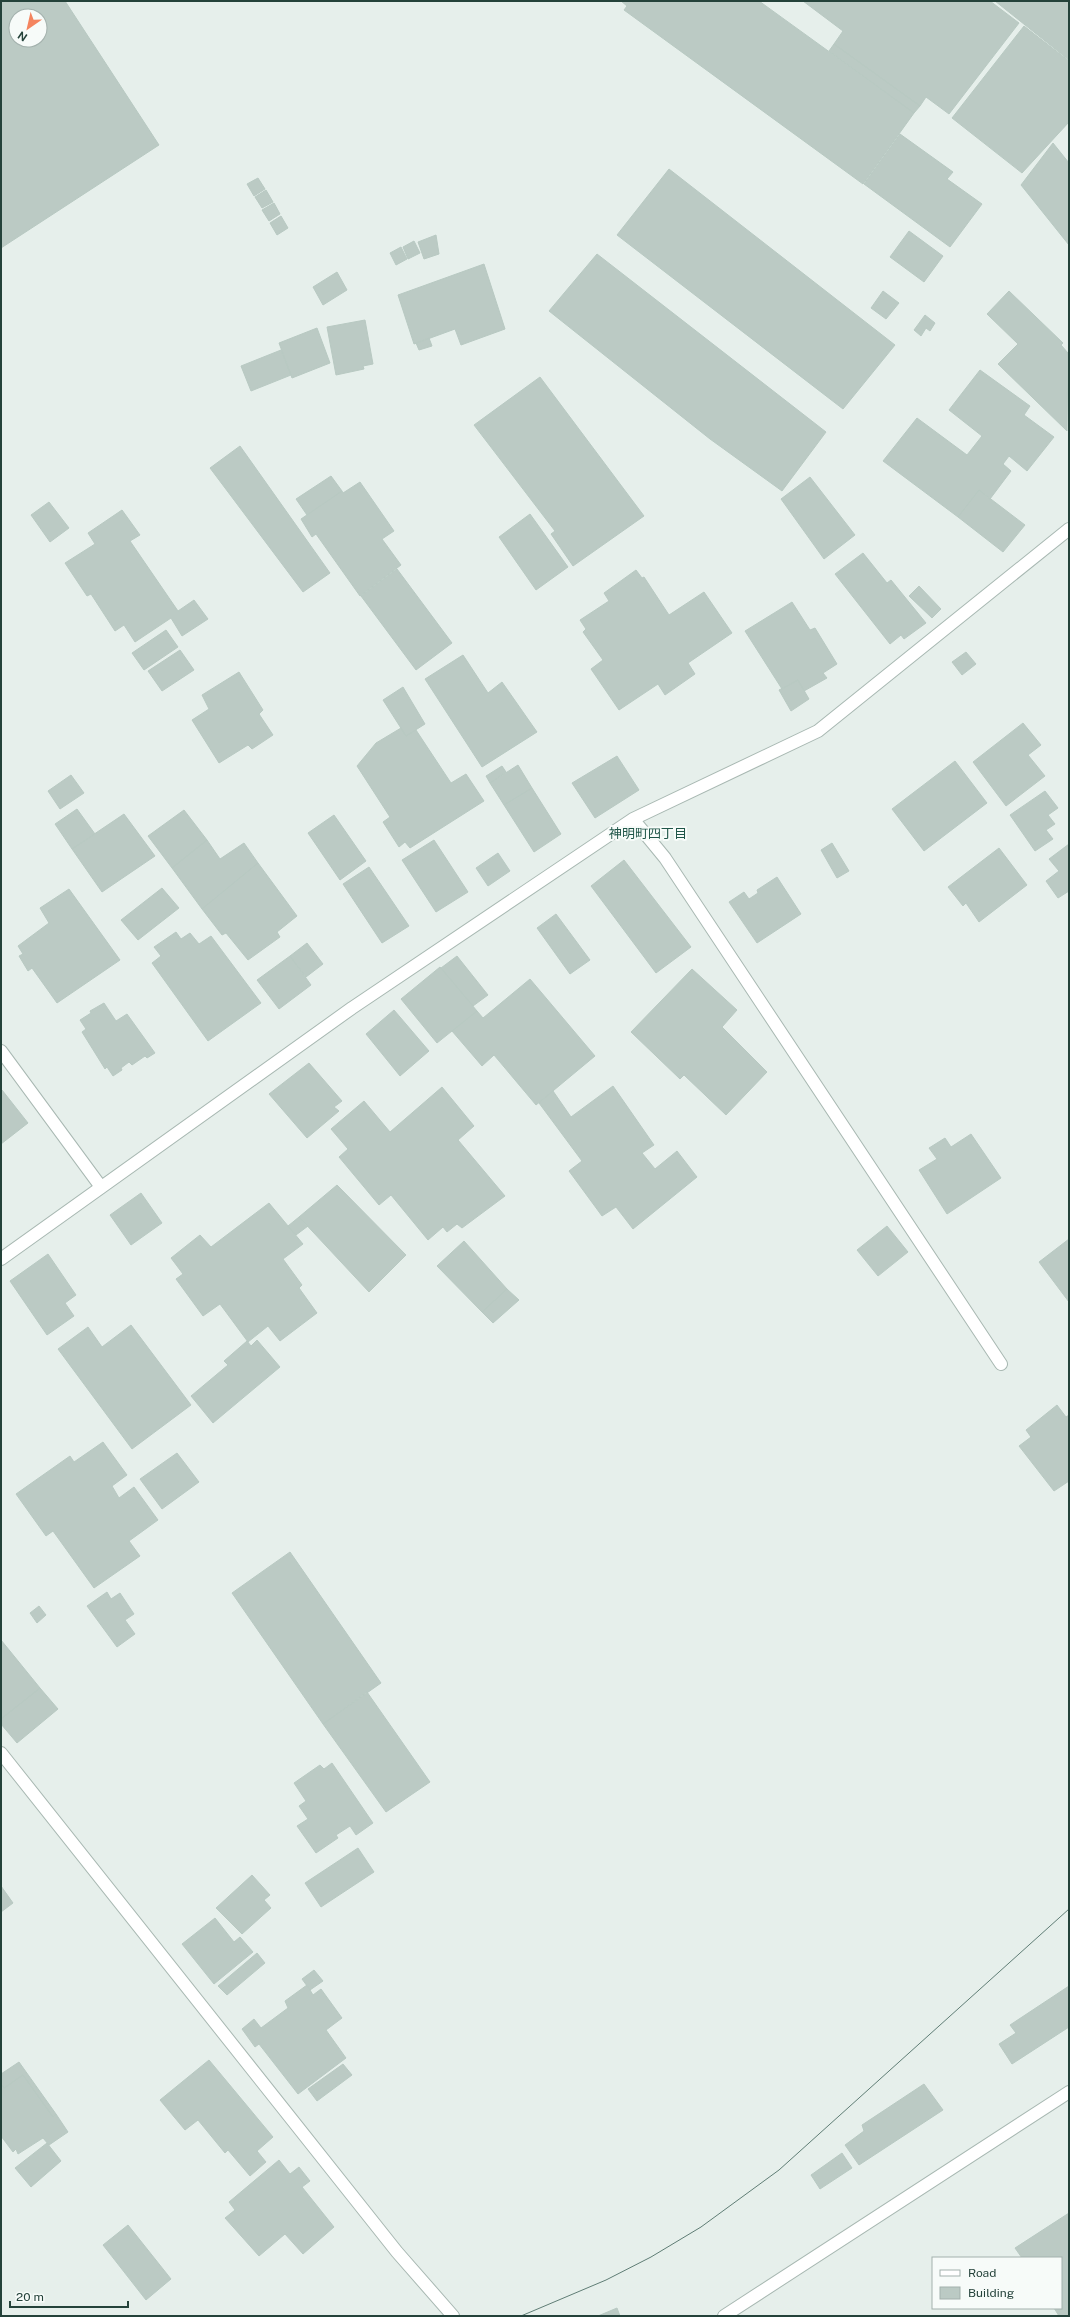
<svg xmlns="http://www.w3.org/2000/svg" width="1070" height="2317" font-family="'Public Sans','Noto Sans JP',sans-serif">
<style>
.building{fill:#bbcac4;stroke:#b8c9c2;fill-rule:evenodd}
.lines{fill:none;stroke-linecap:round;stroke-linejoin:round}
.minor-casing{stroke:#a8b8b2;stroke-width:14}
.minor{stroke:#fff;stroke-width:12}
.tram{stroke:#5f7d75;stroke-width:1}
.labels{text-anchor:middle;stroke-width:4;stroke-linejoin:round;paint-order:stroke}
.neighbourhood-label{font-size:13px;fill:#1f5548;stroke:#f7fbf9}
</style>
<rect width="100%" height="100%" fill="#e6efeb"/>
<!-- building -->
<path class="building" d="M1,1H65L159,145L1,248ZM16,16H40V40H16Z
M621,1H759L914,113L863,184L624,10L627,6Z
M803,1H990L1019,23L949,114L926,97L920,106L834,44L843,31Z
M995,1H1069V60Z
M1024,26L1069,61V122L1022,173L952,118Z
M834,44L920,106L914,113L829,51Z
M900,134L953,172L947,179L982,204L950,247L864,184Z
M1053,143L1069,163V245L1021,185Z
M669,169L895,345L843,409L617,235Z
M258,178L265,189L254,196L247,184Z
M266,190L273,202L262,208L255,197Z
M274,203L280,214L269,221L262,210Z
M281,216L288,228L277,235L270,223Z
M909,231L943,256L924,282L890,257Z
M436,235L439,254L424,259L418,242Z
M414,241L420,253L408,259L403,247Z
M401,247L407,259L396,265L390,253Z
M597,254L826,432L782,491L710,439L549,311Z
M484,264L505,329L461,345L455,329L414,344L398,295Z
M337,272L347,290L323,305L313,287Z
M883,291L899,303L886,319L871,308Z
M1009,291L1063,343L1061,345L1068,353L1067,431L998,364L1018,344L987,314Z
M925,315L935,323L930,331L926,328L921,336L914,330Z
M365,320L373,364L363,366L364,369L336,375L327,327Z
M317,328L330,363L292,378L279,343Z
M429,338L432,346L419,350L416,343Z
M281,350L291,375L251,391L241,366Z
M980,370L1030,406L1024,415L1054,437L1027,471L1009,456L1003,464L1011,471L990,499L979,490L958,517L883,461L917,418L967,455L982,436L949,410Z
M540,377L644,516L573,566L551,534L555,531L474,425Z
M240,446L330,573L303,592L210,468Z
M331,476L342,491L307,515L296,499Z
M810,477L855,535L824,559L781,499Z
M360,482L394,531L382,539L401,565L360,596L316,534L312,537L301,519L342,491L343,493Z
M979,490L1025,525L1003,552L958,517Z
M49,502L69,528L50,542L31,515Z
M122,510L140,535L130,541L178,611L194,600L208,619L182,636L171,618L135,642L124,625L115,631L91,594L87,596L65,563L95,544L88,533Z
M530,514L568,567L536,590L499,537Z
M863,553L887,583L891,580L926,623L904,639L901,635L890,644L835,574Z
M397,569L452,643L416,670L361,596Z
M636,570L642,578L644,577L669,615L704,592L732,633L688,663L695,674L665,695L658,684L619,710L591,669L603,660L583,632L586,629L580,620L609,601L604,593Z
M919,586L941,609L932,618L909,596Z
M792,602L810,630L815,628L837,664L823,673L827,678L804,691L798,680L782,689L745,631Z
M166,630L178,647L144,670L132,653Z
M180,650L194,670L162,691L148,671Z
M966,652L976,664L962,675L952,662Z
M463,655L488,693L502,682L537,732L482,767L425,679Z
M239,672L263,710L259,714L273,735L252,749L248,745L219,763L192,720L209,709L202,695Z
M798,680L809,699L791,711L779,690Z
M403,687L425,724L406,736L383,700Z
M1023,723L1041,745L1028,755L1045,776L1006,806L973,762Z
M401,728L406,736L416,730L451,783L466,774L484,801L410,848L405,842L399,847L383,822L390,817L357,766L376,743Z
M617,756L639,790L595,818L572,783Z
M955,761L987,803L924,851L892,809Z
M518,765L532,788L504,805L490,783Z
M502,766L506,772L490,783L486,776Z
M71,775L84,793L60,809L48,791Z
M532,788L561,834L534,852L504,805Z
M1045,791L1058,808L1048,815L1055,824L1046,830L1053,839L1035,851L1010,815Z
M77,809L95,834L72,849L55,824Z
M184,810L207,840L172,868L148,836Z
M124,814L155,856L102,892L72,849Z
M334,815L366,861L340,880L308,833Z
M207,840L220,859L244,843L258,863L202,909L172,868Z
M434,840L468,892L436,912L402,860Z
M832,843L849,871L837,878L821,850Z
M1069,844V891L1058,898L1046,881L1059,871L1049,859Z
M999,848L1027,885L979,922L966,903L963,906L948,887Z
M498,853L510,871L488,886L476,868Z
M624,860L691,947L656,973L591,886Z
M258,863L297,916L277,932L280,937L248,960L226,933L222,935L202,909Z
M369,867L409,926L382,943L343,884Z
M777,877L801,914L757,943L729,902L744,892L749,899L758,893L757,890Z
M162,888L179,908L138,940L121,920Z
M69,889L120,960L57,1003L32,968L28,971L19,956L23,954L18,946L49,923L40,908Z
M556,914L590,960L570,974L537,928Z
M176,932L181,939L190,933L199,944L211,936L261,1003L208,1041L152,963L161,956L154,947Z
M307,943L323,964L306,977L290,956Z
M290,956L311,985L279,1009L257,980Z
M457,956L488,995L473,1006L441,968Z
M440,967L477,1011L437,1043L401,999Z
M692,969L737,1010L722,1027L767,1072L726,1115L684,1075L680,1079L631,1032Z
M530,979L595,1056L536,1105L494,1055L482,1066L452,1031L477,1011L483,1018Z
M104,1003L116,1021L127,1014L155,1053L147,1058L145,1056L132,1065L129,1062L121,1068L122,1070L113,1076L107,1067L105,1069L82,1032L86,1029L80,1020L91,1013L90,1011Z
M394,1010L429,1051L400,1076L366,1034Z
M309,1063L342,1101L334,1107L339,1111L307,1138L269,1094Z
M613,1086L654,1145L642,1153L655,1169L677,1151L697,1177L633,1229L616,1207L602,1216L569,1171L582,1161L539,1103L553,1091L571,1117Z
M442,1087L474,1126L458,1140L505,1196L462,1228L457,1224L447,1232L443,1227L428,1240L391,1195L379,1205L339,1157L348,1149L331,1129L364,1101L390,1132Z
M2,1090L28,1123L1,1144V1091Z
M971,1134L1001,1178L947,1214L919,1170L937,1159L929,1148L945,1138L951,1147Z
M337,1185L406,1255L369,1292L299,1217Z
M141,1193L162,1223L131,1245L110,1215Z
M269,1203L303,1244L283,1259L302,1285L299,1288L317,1313L280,1341L268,1326L248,1342L220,1304L203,1316L176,1279L183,1274L171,1258L200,1235L211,1247Z
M299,1217L308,1226L296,1235L288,1226Z
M887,1226L908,1252L878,1276L857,1250Z
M1069,1239V1302L1039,1262Z
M464,1241L507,1289L482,1312L437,1266Z
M48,1254L76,1295L65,1303L74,1316L47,1335L10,1281Z
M507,1289L519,1300L493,1323L482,1312Z
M131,1325L191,1405L132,1449L58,1349L88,1327L102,1347Z
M257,1340L280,1367L213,1423L191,1396L228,1365L224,1361L247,1341L251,1346Z
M1057,1405L1066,1417L1069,1415V1481L1054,1491L1019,1446L1031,1437L1026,1430Z
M103,1442L127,1475L112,1486L119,1498L134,1487L158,1520L129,1541L140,1556L94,1588L53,1531L46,1536L16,1494L70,1456L74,1462Z
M177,1453L199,1482L162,1509L140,1479Z
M290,1552L381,1683L323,1724L232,1593Z
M107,1592L111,1599L120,1593L134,1614L125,1620L135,1634L117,1647L87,1606Z
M39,1606L46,1615L37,1623L30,1613Z
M1,1640L40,1688L1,1719Z
M40,1688L58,1709L17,1743L1,1724V1719Z
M367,1692L430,1782L386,1812L323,1724Z
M332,1763L373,1823L356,1835L350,1826L336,1835L338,1838L316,1853L297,1826L308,1819L299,1806L306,1801L294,1783L320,1765L324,1769Z
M358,1848L374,1872L321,1907L305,1883Z
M252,1875L270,1895L264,1900L271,1908L242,1934L216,1908Z
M1,1886L13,1903L1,1912Z
M215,1918L234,1942L240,1937L253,1952L214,1984L182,1944Z
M257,1953L265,1963L227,1995L218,1986Z
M314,1970L323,1981L310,1990L302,1979Z
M307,1985L313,1995L321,1989L342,2018L326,2030L346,2058L298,2094L259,2044L255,2047L242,2029L254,2019L261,2028L288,2008L285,2001Z
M1069,1986V2027L1012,2064L999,2044L1016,2033L1010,2025Z
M209,2060L273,2137L257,2151L266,2162L250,2176L228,2150L225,2153L198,2120L185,2130L160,2100Z
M19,2062L56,2114L53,2117L23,2075L4,2088L1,2084V2074Z
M343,2064L352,2075L317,2101L308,2089Z
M23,2075L53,2117L56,2114L68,2132L49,2145L43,2138L18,2154L16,2149L13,2152L1,2136V2084L4,2088Z
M924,2084L943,2110L859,2165L845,2145L864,2131L862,2125Z
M47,2143L61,2161L31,2187L15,2168Z
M842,2153L852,2168L820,2189L811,2175Z
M279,2160L290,2174L299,2167L310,2181L302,2187L334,2227L303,2254L285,2234L259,2256L225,2218L235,2210L229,2202Z
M1069,2213V2316H1059L1054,2308H1061V2258H1022L1015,2248Z
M128,2225L171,2279L146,2300L103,2245Z
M617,2308L620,2316H598Z"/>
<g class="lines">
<!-- minor casing -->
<g class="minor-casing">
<path id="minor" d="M633,819L665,858L1001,1364
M1,1051L101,1187
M1,1259L352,1008L633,819L818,731L1069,529
M1,1753L397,2252L453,2316
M724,2316L1069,2092"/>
</g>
<!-- minor -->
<use href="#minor" class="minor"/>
<!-- tram -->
<path class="tram" d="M521,2316L606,2280L651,2257L701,2227L779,2170L1069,1909"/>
</g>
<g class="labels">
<!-- neighbourhood labels -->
<g class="neighbourhood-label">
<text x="648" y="838">神明町四丁目</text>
</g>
</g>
<!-- border -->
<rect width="1070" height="2317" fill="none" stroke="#24423a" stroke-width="4"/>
<!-- legend -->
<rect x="932" y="2257" width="130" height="52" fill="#f7fbf9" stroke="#a3b1ad"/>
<rect x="940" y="2270" width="20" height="6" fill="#ffffff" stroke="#a3b1ad"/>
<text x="968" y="2277" font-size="12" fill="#24423a">Road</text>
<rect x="940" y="2287" width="20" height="12" fill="#bbcac4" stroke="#a3b1ad"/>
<text x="968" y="2297" font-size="12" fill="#24423a">Building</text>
<!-- north arrow -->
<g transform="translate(28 28) rotate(214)"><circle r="19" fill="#f7fbf9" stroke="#a3b1ad"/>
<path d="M0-3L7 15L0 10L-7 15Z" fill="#f4845f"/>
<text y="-6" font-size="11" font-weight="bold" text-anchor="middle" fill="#24423a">N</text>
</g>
<!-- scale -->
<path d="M10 2301v6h118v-6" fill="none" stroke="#24423a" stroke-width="2"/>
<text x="16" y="2301" font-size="12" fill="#24423a" stroke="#f7fbf9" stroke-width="3" paint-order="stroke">20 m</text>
</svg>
